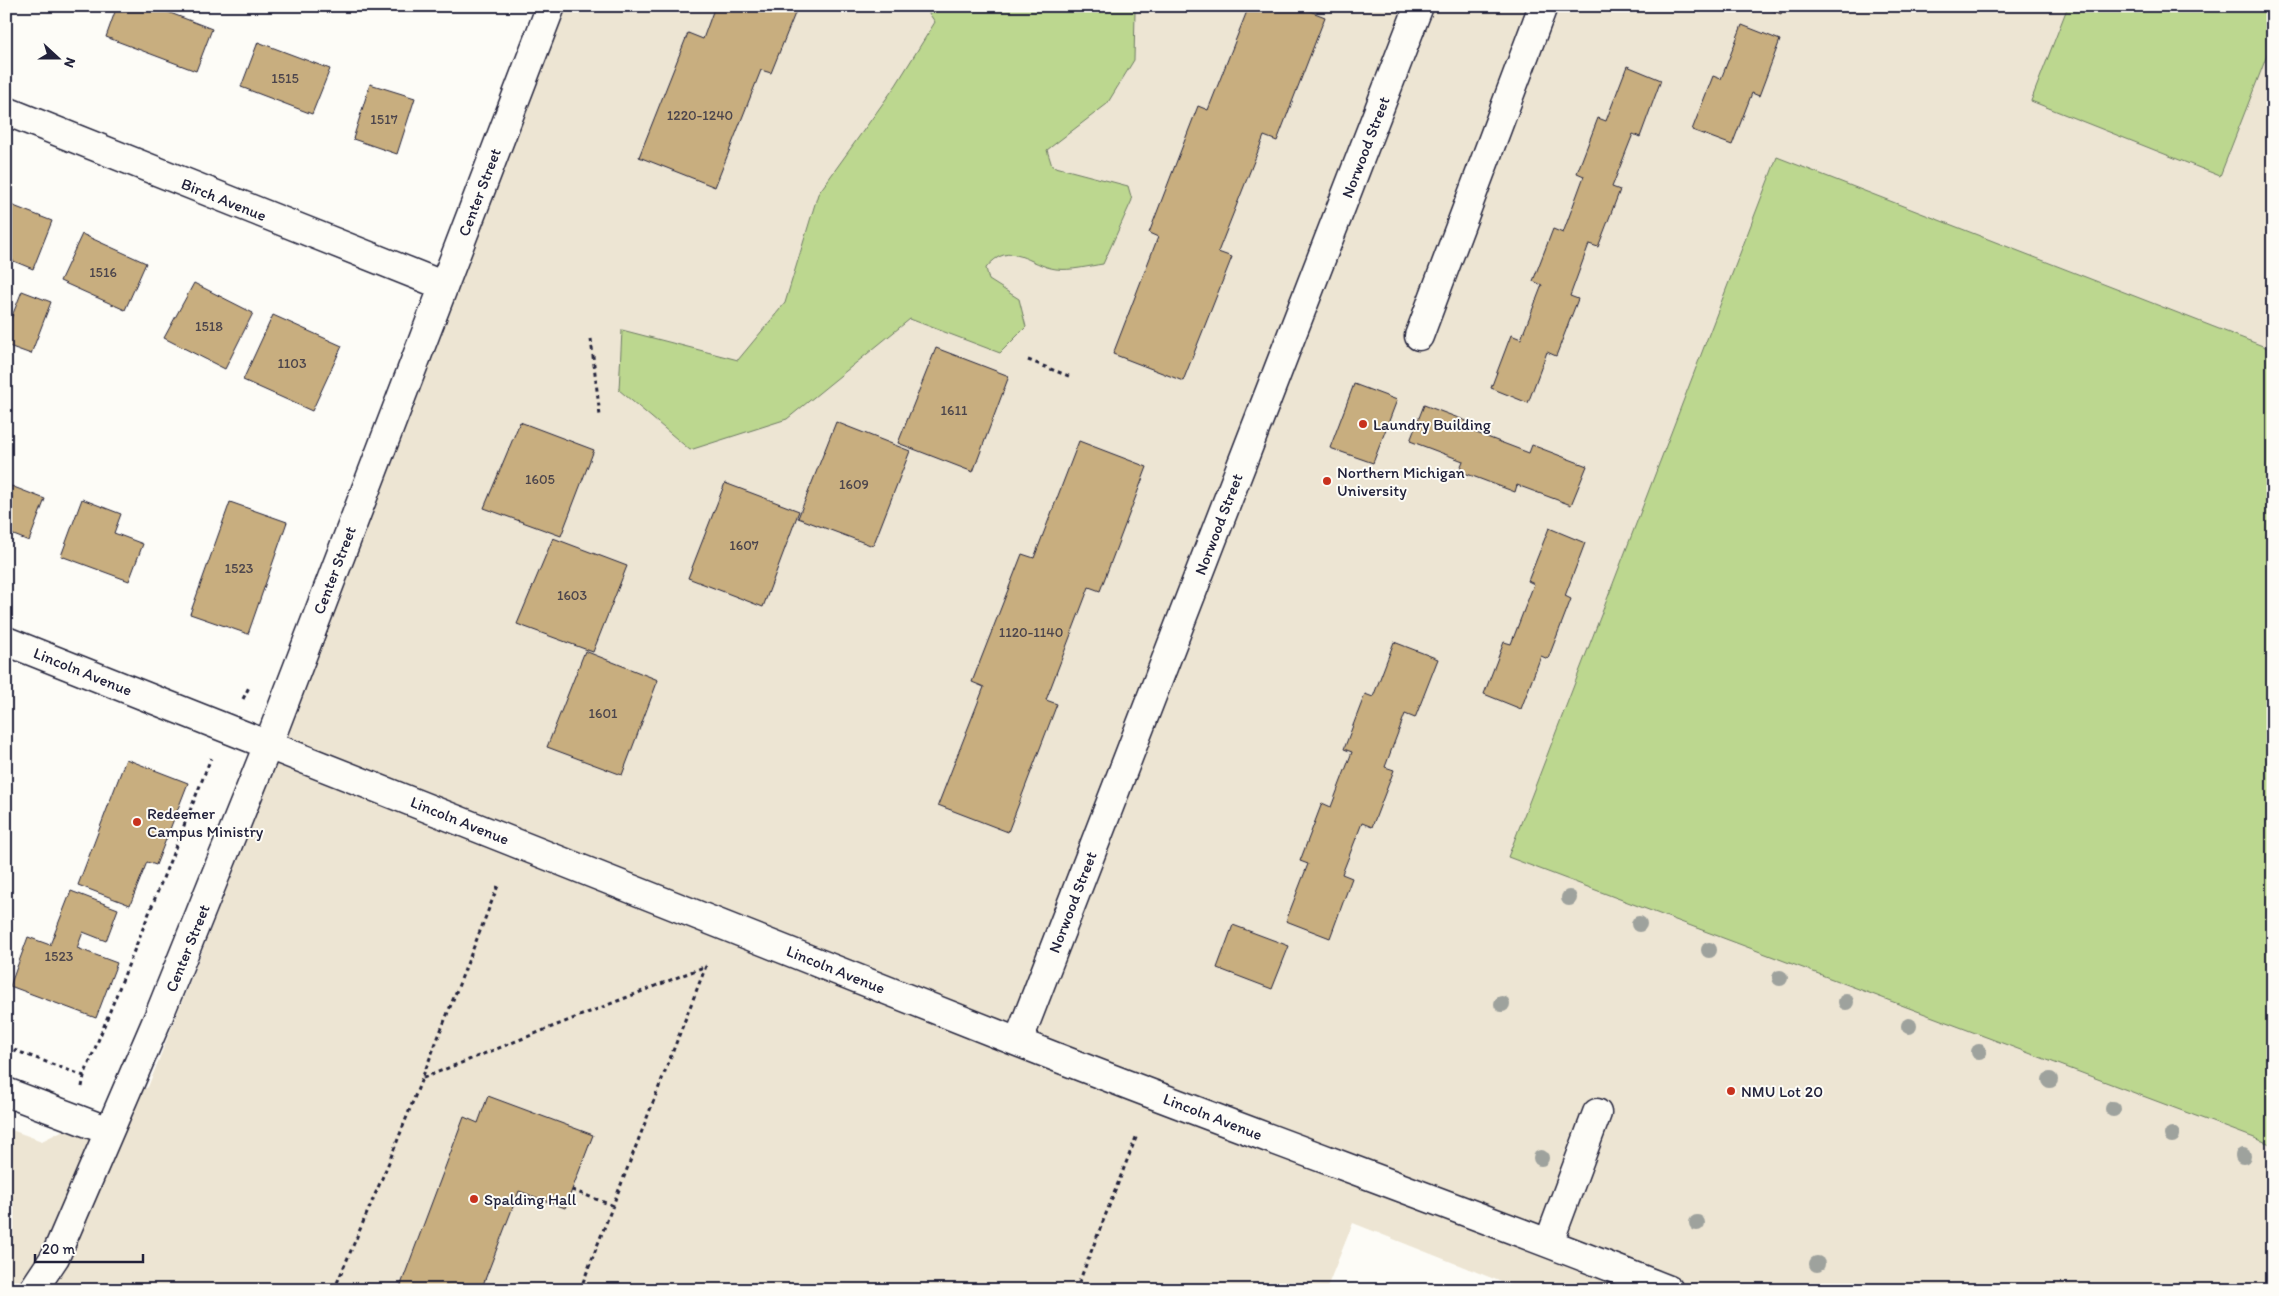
<svg xmlns="http://www.w3.org/2000/svg" width="2279" height="1296" font-family="Itim,sans-serif">
<style>
.built{fill:#ede5d3}
.green{fill:#bcd78f;stroke:#6f7c65}
.building{fill:#c8ae7f;stroke:#22223b}
.lines{fill:none;stroke-linecap:round;stroke-linejoin:round}
.minor-casing{stroke:#22223b;stroke-width:31}
.path{stroke:#22223b;stroke-width:3;stroke-dasharray:4 4;stroke-linecap:butt}
.minor{stroke:#fdfcf7;stroke-width:28}
.tree{fill:#9ea29d}
.poi-dot{fill:#c8321e;stroke:#fdfcf7;stroke-width:2}
.labels{text-anchor:middle;stroke-width:4;stroke-linejoin:round;paint-order:stroke}
.number-label{font-size:14px;fill:#4c454c}
.street-label{font-size:16px;fill:#22223b;stroke:#fdfcf7}
.poi-label{font-size:16px;fill:#22223b;stroke:#fdfcf7;text-anchor:start}
</style>
<rect width="100%" height="100%" fill="#fdfcf7"/>
<filter id="ink" filterUnits="userSpaceOnUse"><feTurbulence type="fractalNoise" baseFrequency=".02" numOctaves="2"/><feDisplacementMap in="SourceGraphic" scale="10" xChannelSelector="R" yChannelSelector="G"/><feConvolveMatrix kernelMatrix="1 2 1 2 8 2 1 2 1" color-interpolation-filters="sRGB"/></filter>
<g filter="url(#ink)">
<!-- built -->
<path class="built" d="M560,6H2273V1290H1522L1353,1223L1326,1290H6V1128L42,1141L148,1087L296,714L468,247Z"/>
<!-- green -->
<path class="green" d="M924,6H1137L1135,12L1134,60L1107,104L1047,150L1052,166L1128,186L1132,200L1103,264C1089,266 1071,271 1056,269C1030,266 1010,238 986,268L989,280L1019,299L1026,327L1000,353L910,319L787,419L690,450L619,390L622,330L738,360L785,303L818,194L896,85L935,22Z
M2068,6H2273V40L2220,176L2031,101Z
M1777,157L2273,350V1145L1508,857Z"/>
<!-- building -->
<path class="building" d="M117,6H152L212,29L196,71L106,37Z
M715,6H798L771,73L761,70L715,187L639,157L688,33L703,39Z
M1249,6H1297L1325,17L1277,141L1264,136L1218,252L1232,257L1183,381L1113,354L1158,237L1149,233L1198,106L1208,110Z
M1761,6H1784L1781,14Z
M1742,25L1780,40L1759,96L1752,93L1732,145L1692,130L1713,76L1721,79Z
M258,42L330,69L312,114L241,87Z
M1627,66L1661,80L1640,137L1633,134L1612,187L1620,190L1598,247L1589,244L1570,296L1578,299L1556,356L1547,352L1528,403L1491,388L1511,335L1521,339L1542,285L1533,281L1553,229L1563,233L1584,176L1577,173L1598,118L1606,121Z
M370,84L415,98L397,154L353,139Z
M6,203L52,221L33,269L6,258Z
M82,234L146,263L125,310L60,281Z
M194,283L253,313L225,369L164,338Z
M22,291L51,302L31,354L6,345V331Z
M273,315L342,346L312,411L243,380Z
M936,348L1009,376L973,472L898,443Z
M1354,384L1397,400L1373,463L1330,448Z
M1424,405L1477,425L1474,432L1529,453L1532,445L1587,466L1571,505L1517,485L1515,492L1459,471L1463,461L1410,441Z
M520,422L594,450L561,536L484,508Z
M836,422L910,451L873,546L798,518Z
M1079,441L1147,467L1100,591L1089,587L1046,700L1057,704L1008,832L938,805L984,687L972,682L1022,554L1034,558Z
M725,483L799,511L763,607L688,578Z
M6,484L45,499L29,541L6,532Z
M82,499L121,514L114,533L143,544L129,581L61,556Z
M230,502L287,522L248,634L190,614Z
M1549,528L1585,543L1565,596L1571,599L1548,659L1541,656L1521,709L1484,694L1504,642L1511,644L1534,584L1528,581Z
M553,538L627,566L593,652L517,624Z
M1394,642L1438,659L1415,718L1405,714L1385,767L1394,770L1372,827L1362,823L1342,874L1352,878L1330,938L1286,921L1308,864L1300,861L1322,803L1331,807L1352,752L1344,749L1365,694L1373,697Z
M585,651L658,680L622,775L547,747Z
M126,759L188,783L156,865L147,862L130,905L78,885Z
M71,891L118,909L106,941L83,932L77,948L117,963L96,1018L10,986L28,937L50,945Z
M1233,925L1289,946L1272,989L1217,968Z
M488,1096L593,1135L565,1208L519,1191L481,1290H399L464,1117L478,1123Z"/>
<g class="lines">
<!-- minor casing -->
<g class="minor-casing">
<path id="minor" d="M6,111L442,285
M1419,336L1543,6
M6,641C343,774 679,908 1015,1041C1232,1127 1452,1204 1669,1290
M1018,1042L1419,6
M6,1092L109,1131
M1549,1242L1597,1113
M33,1290L55,1257L158,1018L268,745L551,6"/>
</g>
<!-- path -->
<path class="path" d="M591,339L600,416
M1028,360L1071,377
M243,699L250,685
M6,1047L84,1076
M423,1078L706,966
M82,1087L84,1076L211,758
M572,1190L614,1206
M334,1290L389,1162L499,883
M580,1290L706,966
M1076,1290L1137,1135"/>
<!-- minor -->
<use href="#minor" class="minor"/>
</g>
<!-- trees -->
<g class="tree">
<circle cx="1569" cy="898" r="8"/>
<circle cx="1639" cy="924" r="8"/>
<circle cx="1709" cy="950" r="8"/>
<circle cx="1780" cy="978" r="8"/>
<circle cx="1846" cy="1002" r="8"/>
<circle cx="1502" cy="1004" r="8"/>
<circle cx="1909" cy="1026" r="8"/>
<circle cx="1979" cy="1052" r="8"/>
<circle cx="2050" cy="1080" r="8"/>
<circle cx="2113" cy="1109" r="8"/>
<circle cx="2172" cy="1135" r="8"/>
<circle cx="2243" cy="1156" r="8"/>
<circle cx="1541" cy="1158" r="8"/>
<circle cx="1697" cy="1223" r="8"/>
<circle cx="1817" cy="1264" r="8"/>
</g>
</g>
<!-- markers -->
<g class="poi-dot">
<circle cx="1363" cy="424" r="5"/>
<circle cx="1327" cy="481" r="5"/>
<circle cx="137" cy="822" r="5"/>
<circle cx="1731" cy="1091" r="5"/>
<circle cx="474" cy="1199" r="5"/>
</g>
<g class="labels">
<!-- number labels -->
<g class="number-label">
<text x="285" y="83">1515</text>
<text x="700" y="120">1220-1240</text>
<text x="384" y="124">1517</text>
<text x="103" y="277">1516</text>
<text x="209" y="331">1518</text>
<text x="292" y="368">1103</text>
<text x="954" y="415">1611</text>
<text x="540" y="484">1605</text>
<text x="854" y="489">1609</text>
<text x="744" y="550">1607</text>
<text x="239" y="573">1523</text>
<text x="572" y="600">1603</text>
<text x="1031" y="637">1120-1140</text>
<text x="603" y="718">1601</text>
<text x="59" y="961">1523</text>
</g>
<!-- street labels -->
<g class="street-label">
<text transform="translate(1365 147) rotate(-69)" y="6">Norwood Street</text>
<text transform="translate(479 192) rotate(-69)" y="6">Center Street</text>
<text transform="translate(224 199) rotate(22)" y="6">Birch Avenue</text>
<text transform="translate(1218 524) rotate(-69)" y="6">Norwood Street</text>
<text transform="translate(334 570) rotate(-69)" y="6">Center Street</text>
<text transform="translate(83 671) rotate(22)" y="6">Lincoln Avenue</text>
<text transform="translate(460 820) rotate(22)" y="6">Lincoln Avenue</text>
<text transform="translate(1072 902) rotate(-69)" y="6">Norwood Street</text>
<text transform="translate(187 948) rotate(-68)" y="6">Center Street</text>
<text transform="translate(836 969) rotate(22)" y="6">Lincoln Avenue</text>
<text transform="translate(1213 1116) rotate(21)" y="6">Lincoln Avenue</text>
</g>
<!-- poi labels -->
<g class="poi-label">
<text x="1373" y="430">Laundry Building</text>
<text x="1337" y="478">Northern Michigan<tspan x="1337" dy="18">University</tspan></text>
<text x="147" y="819">Redeemer<tspan x="147" dy="18">Campus Ministry</tspan></text>
<text x="1741" y="1097">NMU Lot 20</text>
<text x="484" y="1205">Spalding Hall</text>
</g>
</g>
<!-- margin -->
<rect width="2279" height="1296" fill="none" stroke="#fdfcf7" stroke-width="25"/>
<rect x="12" y="12" width="2254" height="1271" fill="none" stroke="#22223b" stroke-width="2" filter="url(#ink)"/>
<!-- north arrow -->
<g transform="translate(58 58) rotate(111)" stroke="#fdfcf7" stroke-width="4" paint-order="stroke">
<path d="M0-4L9 19L0 12L-9 19Z" fill="#22223b"/>
<text y="-8" font-size="14" font-weight="bold" text-anchor="middle" fill="#22223b">N</text>
</g>
<!-- scale -->
<path d="M35 1254v8h108v-8" fill="none" stroke="#22223b" stroke-width="2.5"/>
<text x="42" y="1254" font-size="15" fill="#22223b" stroke="#fdfcf7" stroke-width="4" paint-order="stroke">20 m</text>
</svg>
